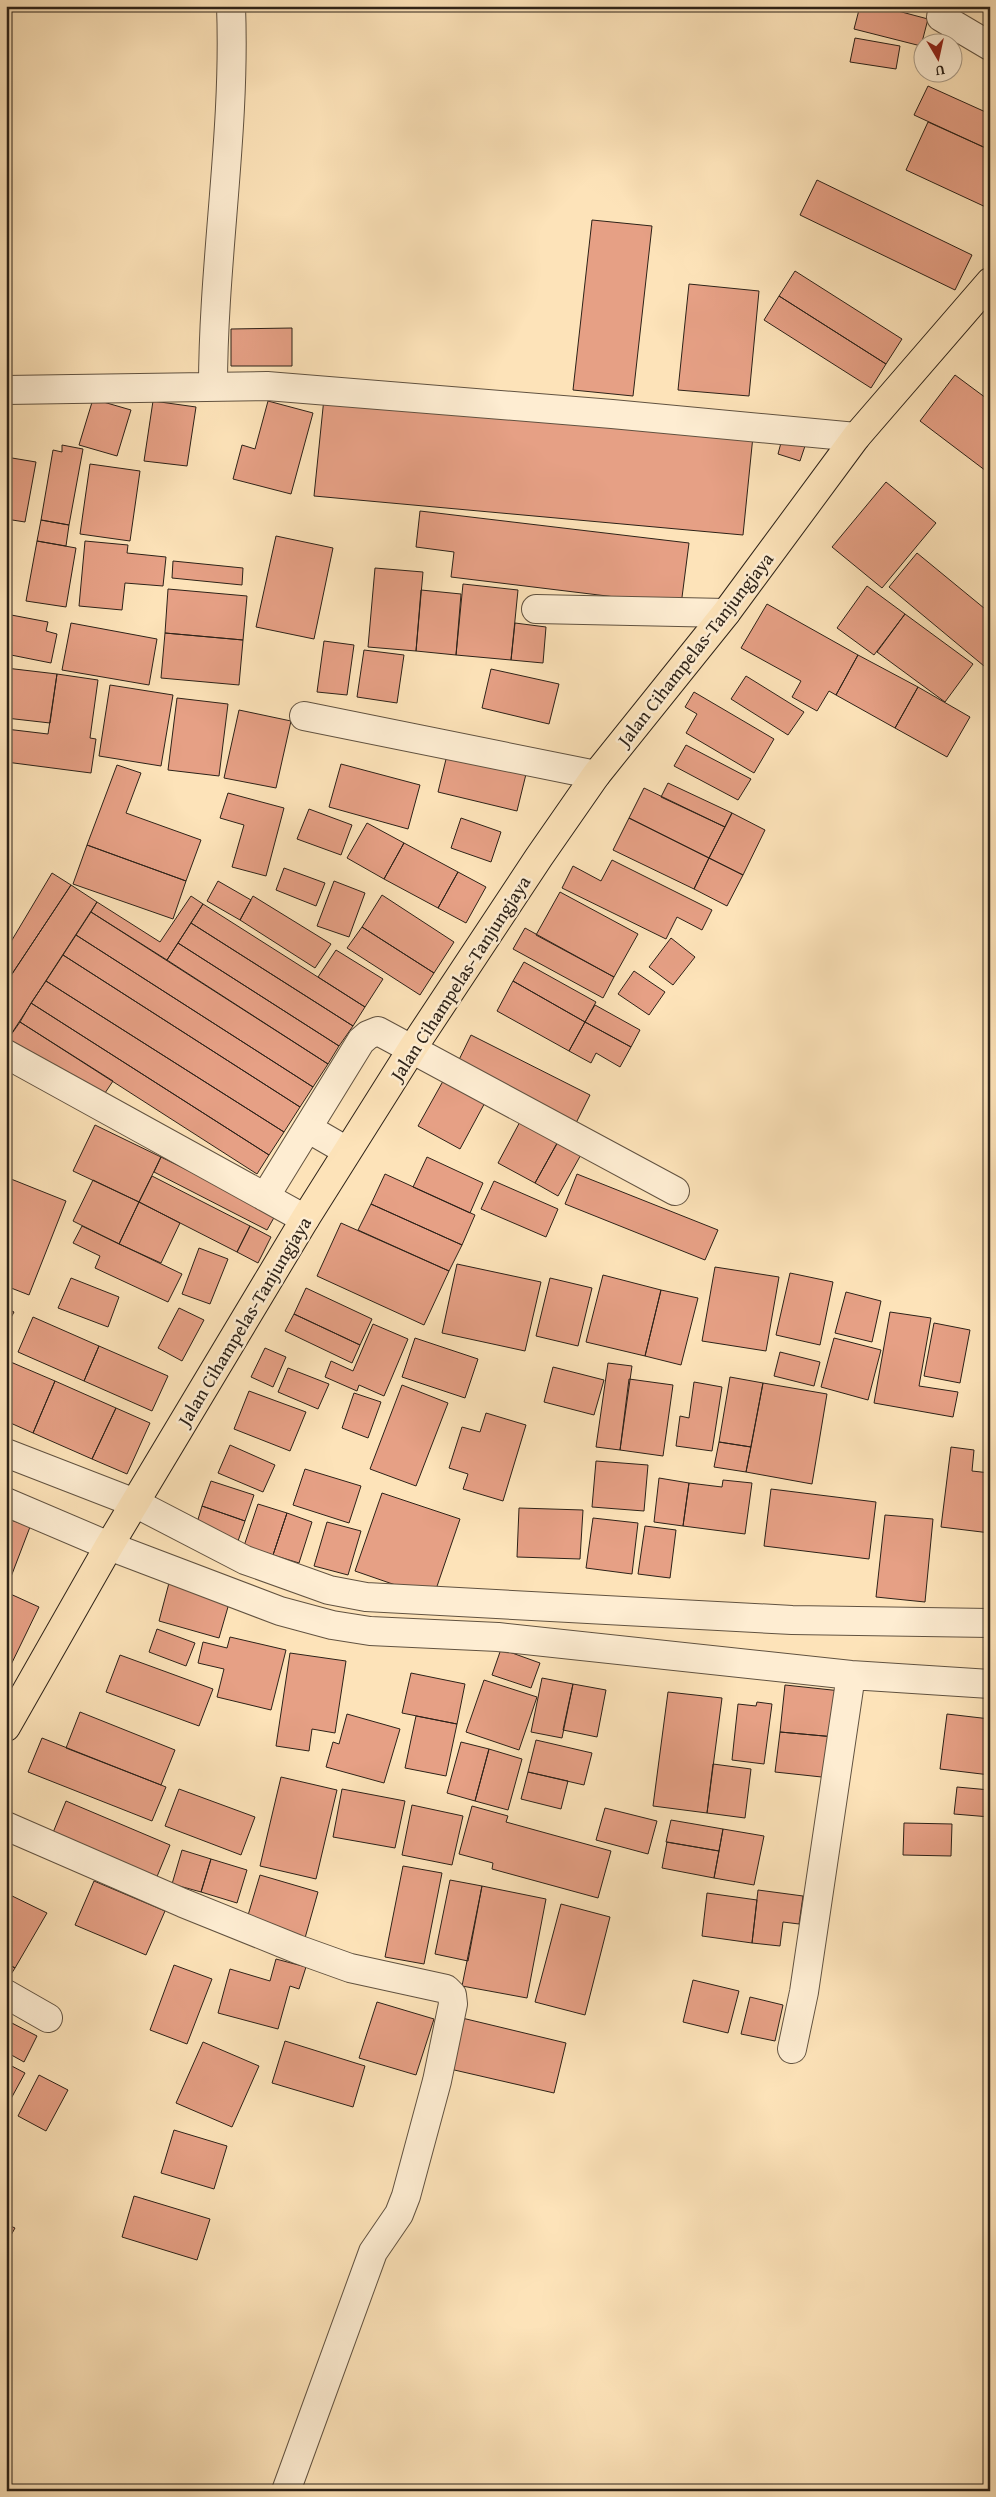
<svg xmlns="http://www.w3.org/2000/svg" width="996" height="2497" font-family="'Gentium Book Plus',serif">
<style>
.building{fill:#e6a085;stroke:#2d2218}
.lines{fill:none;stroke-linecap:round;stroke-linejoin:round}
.minor-casing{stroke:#615240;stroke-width:30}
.major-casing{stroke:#2d2218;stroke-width:30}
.minor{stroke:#feedd2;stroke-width:28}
.major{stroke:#fde3b9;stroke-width:28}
.labels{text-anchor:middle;stroke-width:5;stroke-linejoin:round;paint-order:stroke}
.street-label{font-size:19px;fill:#2d2218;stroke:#feedd2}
</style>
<rect width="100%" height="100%" fill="#fde3b9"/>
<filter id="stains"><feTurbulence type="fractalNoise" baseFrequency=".004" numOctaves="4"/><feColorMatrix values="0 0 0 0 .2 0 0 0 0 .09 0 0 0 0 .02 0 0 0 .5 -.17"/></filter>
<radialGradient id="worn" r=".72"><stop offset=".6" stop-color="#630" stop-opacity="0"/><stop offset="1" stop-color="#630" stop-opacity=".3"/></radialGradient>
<!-- building -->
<path class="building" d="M860,6H879L928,19L921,46L854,29Z
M855,38L900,46L896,69L850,62Z
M928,86L990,114V150L914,115Z
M928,122L990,150V209L906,170Z
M817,180L972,255L955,290L800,215Z
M592,220L652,226L633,396L573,390Z
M795,271L902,339L886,364L779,296Z
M689,284L759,291L749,396L678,390Z
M779,296L886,364L871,388L764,320Z
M292,328V366H231V329Z
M955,375L990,401V474L920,421Z
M324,398L753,436L743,535L314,496Z
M93,399L131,410L117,456L79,445Z
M153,401L196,407L187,466L144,461Z
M268,401L313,413L291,494L233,479L242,445L255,449Z
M782,439L805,446L800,461L778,454Z
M62,445L83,449L69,525L41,520L53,450L62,452Z
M6,457L36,462L25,522L6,519Z
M90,464L140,471L130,541L80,534Z
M886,482L936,523L882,588L832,547Z
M420,511L689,543L681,605L451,577L454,552L416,547Z
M41,520L69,525L66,546L37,541Z
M276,536L333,548L314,639L256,627Z
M37,541L76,548L66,607L26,601Z
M85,541L128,545L127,553L166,557L163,586L125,583L122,610L79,606Z
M917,553L990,613V671L889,587Z
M173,561L243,568L242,585L172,578Z
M375,568L423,572L416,651L368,647Z
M6,570L11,571L6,598Z
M463,584L518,590L511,660L456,655Z
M867,586L905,614L874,655L837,628Z
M168,589L247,596L243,640L165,633Z
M421,590L461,594L456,655L416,651Z
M767,604L858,655L836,695L829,691L817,711L792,697L801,681L741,648Z
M6,614L48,622L46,631L57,634L51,663L6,654Z
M905,614L973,664L945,702L877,652Z
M71,623L157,639L149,685L62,670Z
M515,623L546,627L543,663L511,660Z
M165,633L243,640L239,685L161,678Z
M324,641L354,645L347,695L317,692Z
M364,650L404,655L397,703L357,697Z
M858,655L918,687L895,728L836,695Z
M6,668L57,674L50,723L6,718Z
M491,669L559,684L549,724L482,708Z
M57,674L98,680L90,738L96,739L91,773L6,762V729L48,734Z
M746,676L804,712L788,735L731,699Z
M110,685L173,695L161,766L99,756Z
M918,687L970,717L947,757L895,728Z
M694,692L774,739L754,773L686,733L697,714L685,707Z
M177,698L228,704L219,776L168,770Z
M239,710L291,721L276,788L224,778Z
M686,745L751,779L738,800L674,766Z
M448,751L527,770L517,811L438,792Z
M341,764L420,785L408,829L329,807Z
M117,765L141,773L126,813L201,840L186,881L87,845Z
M668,783L732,813L725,827L661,797Z
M644,788L725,827L709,858L629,818Z
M228,793L284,808L266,876L232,867L244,825L220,818Z
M309,809L352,825L341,855L297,839Z
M732,813L765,830L743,875L709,858Z
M461,818L501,832L491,862L451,848Z
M629,818L709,858L694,889L613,850Z
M367,823L404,843L384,879L347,858Z
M404,843L458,872L438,908L384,879Z
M87,845L186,881L173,919L73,884Z
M709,858L743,875L727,906L694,889Z
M612,860L712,910L702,930L677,917L666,939L562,888L573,866L601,881Z
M284,868L325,883L316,906L276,890Z
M458,872L486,887L466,923L438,908Z
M52,873L71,885L6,983V950Z
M218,881L251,900L240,920L207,901Z
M334,881L365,893L349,937L317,926Z
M71,885L97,902L8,1039L6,983Z
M560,892L638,934L614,977L536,935Z
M382,895L454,942L434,973L362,927Z
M191,896L203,904L167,960L91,912L97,902L160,942Z
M253,896L331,944L315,968L240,920Z
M203,904L365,1007L353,1026L191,923Z
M91,912L328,1064L313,1087L76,935Z
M191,923L353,1026L339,1046L178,943Z
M362,927L434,973L420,995L347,948Z
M525,928L614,977L603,998L513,949Z
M76,935L313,1087L300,1107L63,955Z
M671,938L695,957L673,985L649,967Z
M178,943L339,1046L328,1064L167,960Z
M336,950L383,979L365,1007L318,977Z
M63,955L300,1107L284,1132L46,981Z
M524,962L596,1002L585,1022L513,981Z
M634,971L665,992L649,1015L618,994Z
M46,981L284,1132L269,1155L31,1003Z
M513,981L585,1022L569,1051L497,1011Z
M31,1003L269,1155L257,1174L20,1022Z
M595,1005L640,1030L631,1047L585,1022Z
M20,1022L113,1081L101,1099L8,1039Z
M585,1022L631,1047L620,1067L596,1053L591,1063L569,1051Z
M471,1035L590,1095L574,1127L455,1068Z
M447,1074L488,1097L460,1149L418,1126Z
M522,1118L560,1138L535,1183L498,1163Z
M95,1125L161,1157L139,1202L73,1171Z
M560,1138L583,1151L558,1196L535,1183Z
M161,1157L276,1214L267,1230L154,1172Z
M427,1157L483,1183L470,1213L413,1187Z
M385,1174L475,1215L462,1245L371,1204Z
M577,1174L718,1230L705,1260L565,1204Z
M152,1176L250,1226L237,1252L139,1202Z
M6,1177L66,1201L29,1295L6,1286Z
M93,1180L139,1202L119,1244L73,1221Z
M494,1181L558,1209L546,1237L481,1209Z
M139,1202L180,1223L161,1263L119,1244Z
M371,1204L462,1245L449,1271L358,1230Z
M341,1223L449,1271L424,1325L317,1276Z
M82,1226L182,1274L168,1302L95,1268L100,1256L73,1243Z
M250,1226L271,1237L258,1263L237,1252Z
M199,1248L228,1259L210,1304L182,1294Z
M457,1264L541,1282L525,1351L442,1333Z
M715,1267L779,1277L766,1351L702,1341Z
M790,1273L833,1282L820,1345L776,1335Z
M603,1275L661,1290L645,1356L586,1342Z
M71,1278L119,1297L108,1327L58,1308Z
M550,1278L592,1288L578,1346L536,1336Z
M306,1288L372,1319L360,1345L294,1314Z
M661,1290L698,1298L681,1365L645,1356Z
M846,1292L881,1301L872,1342L835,1333Z
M6,1308L14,1312L6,1327Z
M179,1308L204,1320L182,1361L158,1348Z
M890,1312L931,1318L919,1386L958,1392L953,1417L874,1403Z
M294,1314L360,1345L352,1363L285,1331Z
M33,1317L99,1346L84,1381L18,1352Z
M934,1323L970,1330L960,1383L924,1376Z
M373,1324L408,1339L384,1396L359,1385L357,1391L325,1377L331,1361L353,1371Z
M415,1338L478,1359L465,1398L402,1377Z
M834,1338L881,1350L868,1400L821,1387Z
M99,1346L168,1376L152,1411L84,1381Z
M265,1348L286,1357L273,1387L251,1377Z
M780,1352L820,1362L814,1386L774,1376Z
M6,1360L55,1381L33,1433L6,1421Z
M608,1363L632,1366L620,1450L596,1447Z
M553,1367L604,1380L594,1415L544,1402Z
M288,1368L329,1384L318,1409L278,1392Z
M730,1377L763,1383L751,1447L719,1442Z
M629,1379L673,1385L663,1456L620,1450Z
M55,1381L116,1408L92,1459L33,1433Z
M694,1382L722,1387L712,1451L676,1446L680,1416L689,1418Z
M763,1383L827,1394L812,1484L746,1472Z
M402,1385L448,1403L416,1486L370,1469Z
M249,1391L306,1412L290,1451L234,1429Z
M354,1393L381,1402L368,1438L342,1428Z
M116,1408L150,1423L127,1474L92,1459Z
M486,1413L526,1425L503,1501L463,1489L468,1474L449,1468L462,1427L480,1432Z
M719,1442L751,1447L746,1472L714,1467Z
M230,1445L275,1465L263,1492L218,1473Z
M951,1447L974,1450L972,1471L990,1473V1533L941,1527Z
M596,1461L648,1465L644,1511L592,1507Z
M305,1469L361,1486L349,1523L293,1505Z
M659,1478L689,1483L683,1526L654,1522Z
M723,1480L752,1483L745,1534L683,1526L689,1483L722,1487Z
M211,1481L254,1495L245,1521L202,1506Z
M771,1489L876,1502L869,1559L764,1546Z
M382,1493L460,1519L433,1598L355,1571Z
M258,1504L287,1513L273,1555L244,1546Z
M202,1506L245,1521L238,1541L196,1526Z
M519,1508L583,1510L580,1559L517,1557Z
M287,1513L312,1522L299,1563L273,1555Z
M885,1515L933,1519L925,1602L876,1597Z
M6,1518L30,1527L9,1582L6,1581Z
M593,1518L638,1523L632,1574L586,1568Z
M327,1522L361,1531L348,1575L314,1566Z
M645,1526L676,1530L670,1578L638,1574Z
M169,1583L230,1600L219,1638L159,1621Z
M6,1592L39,1607L6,1675Z
M157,1629L195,1643L186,1666L149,1652Z
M230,1637L286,1650L271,1710L217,1697L224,1669L198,1663L203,1642L227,1648Z
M501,1649L540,1663L531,1688L492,1675Z
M290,1653L346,1661L335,1733L312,1729L309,1751L276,1746Z
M120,1655L213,1689L199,1726L106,1692Z
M411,1673L465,1684L457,1724L402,1713Z
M542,1678L573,1684L562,1738L531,1732Z
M484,1680L537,1697L519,1750L466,1732Z
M573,1684L606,1690L597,1737L563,1730Z
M785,1685L841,1691L835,1737L780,1732Z
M668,1692L722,1698L707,1813L653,1806Z
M757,1702L772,1704L764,1764L732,1760L738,1704L756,1706Z
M80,1712L175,1750L161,1785L66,1748Z
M347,1714L400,1729L384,1783L326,1767L333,1742L339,1744Z
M947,1714L990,1719V1775L940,1769Z
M416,1716L457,1724L446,1776L405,1768Z
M780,1732L835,1737L831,1778L775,1772Z
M42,1738L166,1787L152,1821L28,1772Z
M536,1740L592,1753L584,1785L528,1772Z
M461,1742L489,1749L475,1801L447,1793Z
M489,1749L522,1759L508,1810L475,1801Z
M713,1764L751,1769L745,1818L707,1813Z
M528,1772L568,1781L561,1809L521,1799Z
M281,1777L337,1790L316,1879L260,1866Z
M957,1787L990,1790V1817L954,1814Z
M179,1789L255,1817L241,1855L165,1826Z
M342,1789L405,1801L395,1848L333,1837Z
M66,1801L170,1845L156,1879L52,1835Z
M412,1805L463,1816L452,1865L402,1855Z
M472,1806L508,1816L506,1822L611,1851L598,1898L492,1869L493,1863L459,1854Z
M605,1808L657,1821L648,1854L596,1840Z
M671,1820L723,1829L719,1851L666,1842Z
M904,1823L952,1824L951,1856L903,1855Z
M723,1829L764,1836L754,1885L714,1878Z
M667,1842L719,1851L714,1878L662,1868Z
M182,1850L211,1859L201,1892L172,1884Z
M211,1859L247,1870L237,1903L201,1892Z
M403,1866L442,1873L424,1964L385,1957Z
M260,1875L318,1892L305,1938L246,1922Z
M450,1880L482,1886L468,1961L435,1954Z
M94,1881L165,1911L146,1955L75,1925Z
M482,1886L546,1899L527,1998L462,1986Z
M758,1890L803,1896L799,1924L783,1922L780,1946L752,1943Z
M6,1893L47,1913L15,1968L6,1963Z
M707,1893L757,1900L752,1943L702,1936Z
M561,1904L610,1917L585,2015L535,2002Z
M276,1959L306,1967L299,1989L290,1986L278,2029L218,2013L230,1969L270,1981Z
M6,1963L15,1968L6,1982Z
M174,1965L212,1979L187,2044L150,2030Z
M693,1980L739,1991L728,2033L683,2022Z
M750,1997L783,2005L775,2041L741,2034Z
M377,2002L434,2019L416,2075L359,2058Z
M462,2018L566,2043L554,2093L450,2069Z
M6,2020L37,2036L24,2062L6,2052Z
M285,2041L365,2066L353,2107L272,2083Z
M203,2042L259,2066L232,2127L176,2103Z
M6,2063L25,2073L7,2106H6Z
M39,2075L68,2090L46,2131L18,2116Z
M174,2130L227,2146L214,2189L161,2173Z
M134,2196L210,2219L197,2260L122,2237Z
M6,2224L15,2228L6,2244Z"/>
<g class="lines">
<!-- minor casing -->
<g class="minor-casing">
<path id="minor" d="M941,17L990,46
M213,387C213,260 236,133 231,6
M6,390L267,386L612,414L856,437
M536,609L726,613
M304,716L596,775
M6,1054L305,1219
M309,1129L347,1151
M265,1197L361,1041L368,1035L378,1031L675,1191
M6,1453L135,1503L245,1560L329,1590L366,1597L792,1620L990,1623
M6,1502L109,1546L280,1611L332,1625L370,1631L498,1637L851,1675L990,1684
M6,1826L183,1903L297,1949L350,1968L446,1989L452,1995L453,2004L437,2081L406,2196L399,2214L373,2252L286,2491
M6,1994L48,2018
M792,2049L804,1992L851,1675"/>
</g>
<!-- major casing -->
<g class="major-casing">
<path id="major" d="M6,1727L109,1546L305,1219L412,1049L539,857L596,775L726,613L856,437L990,282"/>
</g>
<!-- minor -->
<use href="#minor" class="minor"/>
<!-- major -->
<use href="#major" class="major"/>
</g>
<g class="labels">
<!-- street labels -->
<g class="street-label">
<text transform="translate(695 649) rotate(-52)" y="7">Jalan Cihampelas-Tanjungjaya</text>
<text transform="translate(460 978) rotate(-57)" y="7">Jalan Cihampelas-Tanjungjaya</text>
<text transform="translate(244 1321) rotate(-59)" y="7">Jalan Cihampelas-Tanjungjaya</text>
</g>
</g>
<!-- margin -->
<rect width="996" height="2497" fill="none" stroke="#fde3b9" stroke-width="25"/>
<rect x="8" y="8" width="981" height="2482" fill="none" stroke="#2d2218" stroke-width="2.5"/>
<rect x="12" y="12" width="971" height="2472" fill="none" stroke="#2d2218"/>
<!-- north arrow -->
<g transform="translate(938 58) rotate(171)"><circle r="24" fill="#feedd2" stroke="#aa9c88"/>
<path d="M0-4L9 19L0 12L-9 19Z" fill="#8f2418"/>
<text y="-8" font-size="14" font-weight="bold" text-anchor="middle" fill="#2d2218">U</text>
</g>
<rect width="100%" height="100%" filter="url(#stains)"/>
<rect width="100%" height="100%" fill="url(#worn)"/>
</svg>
